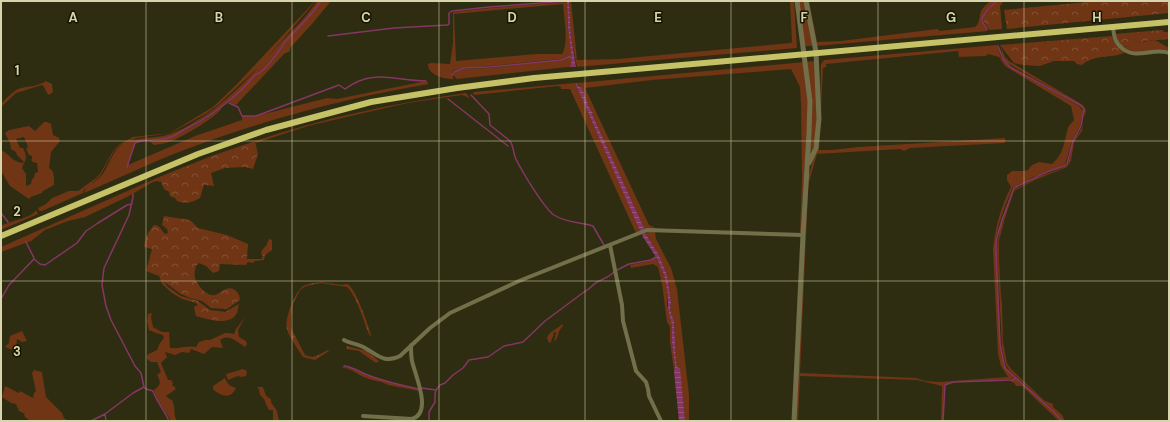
<svg xmlns="http://www.w3.org/2000/svg" width="1170" height="422" font-family="'DM Sans',sans-serif">
<style>
.green{fill:#6f3514;fill-rule:evenodd}
.forest{fill:url(#forest-crowns)}
.water{fill:url(#water-rules)}
.lines{fill:none;stroke-linecap:round;stroke-linejoin:round}
.stream{stroke:#853664;stroke-width:1.5}
.minor{stroke:#72704b;stroke-width:4}
.tertiary{stroke:#72704b;stroke-width:5}
.trunk{stroke:#c6c268;stroke-width:6}
.grid{fill:none;stroke:#d6d5ac;stroke-width:1;stroke-opacity:0.55}
.grid-label{font-size:13px;text-anchor:middle;font-weight:bold;fill:#d6d5ac;stroke:#161500;stroke-width:3;stroke-linejoin:round;paint-order:stroke}
</style>
<defs>
<pattern id="forest-crowns" width="20" height="18" patternUnits="userSpaceOnUse"><rect width="20" height="18" fill="#6f3514"/><path d="M2 6a3 3 0 1 1 6 0M12 15a3 3 0 1 1 6 0" fill="none" stroke="#835134"/></pattern>
<pattern id="water-rules" width="6" height="5" patternUnits="userSpaceOnUse"><rect width="6" height="5" fill="#853664"/><path d="M0 2.5h6" fill="none" stroke="#965278"/></pattern>
</defs>
<rect width="100%" height="100%" fill="#2e2d11"/>
<!-- green -->
<path class="green" d="M315,1H316L314,3L260,66L219,104L207,113L171,133L136,138L120,145L114,151L100,176L84,190L83,193L42,211H39L38,208L46,204L52,198L69,191H78L96,178L100,174L113,151L120,144L133,137L170,133L213,107L235,86Z
M317,1H321C311,16 298,27 286,41C278,49 265,72 255,75C237,96 218,109 195,123C187,129 177,135 168,138C157,141 144,137 135,143L127,167L128,165L195,136L242,120V116H256L327,98L337,99L426,81L429,84C345,98 264,120 184,150C150,163 117,179 84,193C86,185 96,182 101,176C109,167 111,153 120,146C134,135 154,140 170,134C183,130 196,121 207,114C236,94 260,66 283,40C295,28 308,15 317,1Z
M322,1H331L312,24L290,48V51L284,54L236,105L229,102L255,76C266,73 279,50 287,41C299,28 311,16 322,1Z
M569,1H571L577,60L618,59L791,43L792,42L790,1H794L797,48L577,67L571,37Z
M798,1H805L813,46H803Z
M808,1H809L817,42L841,41L937,29L940,31L975,27C980,23 979,17 981,11C983,7 987,4 990,1H996L989,7L982,18L983,23L988,31L816,46Z
M567,2L568,28L572,58L570,55L561,59L489,66L463,68L453,71L452,76L454,79C446,80 427,75 428,64L431,63L450,64L453,43V12L490,8ZM563,4C564,18 569,43 562,54H537L456,61L454,14Z
M1155,40L1169,48V52L1132,53L1123,47L1136,43Z
M997,45L1001,58L1007,65L1079,106L1083,111L1080,126L1072,141L1065,165L1031,178L1024,184L1013,187L1005,206L999,224L996,238V251L1001,352L1004,366L1015,377L1012,379L951,382L944,385L943,421H941L942,386L917,380L800,376L798,421H796L807,182L813,160L820,118L821,64L824,60ZM958,51L959,57L986,56L988,54L999,57L1005,66L1071,106L1074,120C1072,122 1069,125 1068,128C1064,141 1064,154 1052,164L1039,162L1032,165L1028,170L1024,171H1012L1007,175V180L1011,187C1001,206 995,228 993,249L998,354L1001,366L1008,377L939,382L925,381L916,378L800,373L808,192L809,182L817,154L900,149L904,151L910,148L1005,143V138L858,147L832,150H819L823,68L826,67V64Z
M1000,45L1005,57L1009,61L1083,105L1086,110L1082,131L1074,142L1071,161L1067,167L1035,180L1014,191L1005,218L999,241V260L1001,295L1002,303L1003,342L1007,363L1011,369L1045,401L1053,404V407L1062,415L1065,421H1063L1053,410L1009,370L1005,363L1002,348L997,250L1000,226L1013,190L1024,185L1033,179L1067,166C1071,159 1070,149 1073,142C1075,137 1078,135 1080,131C1086,121 1087,109 1077,103L1007,63L1003,58Z
M570,57L572,61L570,67H568L457,79L453,75L455,72L464,69L489,68L561,60Z
M815,61C816,83 822,139 809,156L812,102H808V122L803,191L801,231L800,233L802,178L801,104L800,87L791,69L652,80L585,88L649,225L658,229L645,230L592,114L593,113L589,107L581,89L577,83Z
M46,81L52,84L53,92L49,95C45,92 46,88 42,85L16,93L1,107V104C6,99 12,92 18,89C27,86 37,87 46,81Z
M575,83L640,231L636,233L570,89H561V87L558,86L474,95L473,92Z
M466,93L470,98L462,95L408,103L355,115L308,126L256,143L255,141C323,118 395,103 466,93Z
M222,107C218,117 183,136 172,141C167,143 160,144 154,145L149,141C168,144 207,119 222,107Z
M44,122H47L51,124L53,135L59,138L60,141L51,152L49,168C55,171 54,178 54,185L43,191L42,193L31,197L29,199L10,186L1,171V150C9,154 13,162 22,163L24,162L17,155L16,152L11,149L10,143L5,133L9,130L29,126L35,131ZM24,137L28,147L26,149L29,155L32,156V159L31,160L33,162L37,163L38,172L35,173L34,178L32,179L31,184L26,186V174L22,168C26,158 28,159 23,148H20L16,139Z
M159,177L161,182L157,181L153,182L129,196L85,217L68,221L45,230L31,241L1,252V247Z
M36,210L38,214L1,230V226C10,221 32,218 36,210Z
M655,231L656,239L671,268L677,289L689,395V421H685L679,369H678L676,362L674,321L670,310L671,302L667,275L659,255L645,233Z
M656,258L664,275L668,295L667,305L672,326V343L675,367L674,371L670,342V327L667,322L662,284L658,267L653,264L631,268L630,265L650,261Z
M152,313L151,317L153,327L162,332H169L170,348C180,349 188,345 196,347L199,342L205,340H210L225,333H229L234,334L236,329L245,317L238,330L239,337L246,341L247,344L245,347C237,342 229,333 220,340L223,348L212,347L204,354L191,349L189,353L182,352L175,355L165,352L167,357L161,363L168,380H171L173,383L172,386H174L176,389L166,396L168,398L172,400C176,407 173,415 177,421H171C165,410 157,402 154,390C161,385 161,382 157,375L161,372L157,362H151L147,359V355L157,350L160,343L164,338L163,335L156,333L149,330L147,321L148,314Z
M562,324L563,326C557,331 559,338 554,342L556,333L555,332L553,333L554,335L552,338L551,342L549,343L547,338C549,331 558,329 562,324Z
M22,331L27,341L22,342L17,339L16,348L13,350L5,347L9,343L10,336Z
M342,367C352,367 357,372 366,375C383,381 401,386 418,389L419,391L388,385C382,381 373,381 366,378C358,375 351,368 343,368Z
M243,369L247,371L246,376L241,377L238,376L228,380L226,374Z
M34,370L42,372L46,397L62,413L64,418L67,420L73,421H30L24,416L25,414L19,411L16,404L11,403L2,397L5,386L19,393L20,391L33,398L34,393L36,391L32,373Z
M225,378C227,384 230,386 236,388C231,400 220,396 213,389V386Z
M1017,378L1053,411L1061,421H1059L1022,386H1016L1014,383L1010,381Z
M257,387H263L266,396L271,399V402L277,411L279,421H273V410H269C265,404 266,399 260,395L259,390Z"/>
<!-- forest -->
<path class="forest" d="M997,1H1004L1000,6L1002,29L989,30L984,22L983,18L990,8Z
M1098,1H1169V13L1007,29L1004,10Z
M1162,30L1164,32H1169V39L1145,41L1123,47L1118,44L1115,34Z
M1112,36L1115,44L1125,52C1116,59 1095,53 1082,65L1077,64L1074,61H1054L1040,66L1023,65L1014,63L1000,45Z
M255,141L258,154L253,169L245,167L225,168L211,173L214,186L204,185L200,198C192,203 185,204 177,201L175,198L170,196L169,192L164,189L159,177L209,157Z
M164,216L190,220L198,228L227,235L248,244L247,259H262L263,256L261,254L262,250L266,246L269,239L272,240V250L265,255L264,260L255,261L253,263L248,262L246,265L220,264L219,271L213,273L206,266L199,263L196,266C195,270 194,274 195,278C197,285 207,297 215,295C219,294 222,290 226,289C234,286 240,293 240,300L227,309L211,308L202,301L190,298L181,294L163,281L168,287L181,296L198,301L210,310L225,312L239,304C238,307 238,311 237,313C230,327 207,319 196,316L194,307L198,305L196,303L182,299L172,293L162,284L159,276L146,271L152,249L144,247C145,238 148,232 154,225C160,225 161,230 165,234L168,233L167,229L162,225Z
M322,282C328,283 334,284 341,285C343,285 345,284 347,284C355,286 369,327 371,335L370,336C364,323 357,296 347,287L321,283L306,286L300,290L293,304L291,317V328L305,355L312,357L316,356L328,350L329,351L315,360L303,357C298,349 289,337 287,329C284,321 294,294 301,288C306,283 315,283 322,282Z
M347,346L367,351L379,361L376,363L359,351L346,349Z"/>
<!-- water -->
<path class="water" d="M567,1H569L571,37L576,67H570L572,60L568,28Z
M575,83H577L579,87L582,88L589,107L593,113L592,114L645,230L640,231Z
M645,233L659,255L667,275L671,302L670,310L674,321L676,362L678,368H680L685,421H679L674,371L675,367L672,343V326L668,309V295L664,275L656,257L643,237L642,234Z"/>
<g class="lines">
<!-- stream -->
<path class="stream" d="M987,29L983,23L982,18L989,8L997,1
M328,36L394,28L447,25L449,24V13L452,11L489,7L567,1
M998,46L1003,59L1010,67L1080,105L1084,109L1081,126L1073,141L1067,164L1065,166C1046,170 1030,181 1014,188L1002,220L997,237L996,249L1000,344L1004,364L1006,369L1053,411L1062,421
M452,76L454,72L464,68L489,67L561,60L570,56L572,60
M471,95L489,114L490,125L510,141C514,146 513,155 517,161C523,173 544,208 554,215C566,223 580,222 593,226L604,245
M448,99L508,146
M229,103L238,107L242,116H256L339,85L345,89C373,68 394,81 426,81
M127,167L135,143C145,138 157,141 168,138C173,137 177,134 182,131C210,117 235,99 255,75C265,73 279,50 286,41C298,28 311,16 321,1
M133,194V197L129,215L104,268L102,285L106,306L111,320L135,366L141,373L144,387L146,389L153,391C157,402 164,410 169,421
M1,213L8,222
M26,242L34,258
M617,270L629,264L651,260L656,257
M1,299L9,285L34,259L40,264L45,265L77,243L86,231L98,223L127,205L132,204
M344,366C353,367 358,371 365,374C382,381 401,385 418,389
M422,388L436,390
M91,421L105,414
M106,421L105,414L133,393L144,387
M429,421V412L435,402V394L436,390L440,385L445,383L453,375L463,368L469,360L488,357L504,346L523,342L545,321L584,292C589,290 592,285 597,282C603,279 609,277 614,272
M943,421L945,385L953,382L1012,380L1016,378"/>
<!-- minor -->
<path class="minor" d="M1113,27C1114,37 1115,43 1123,49C1138,60 1153,47 1169,53
M610,245L622,305L623,321L636,371L646,382L648,389L649,396L661,421
M344,340C351,344 359,344 365,348C378,355 384,364 400,356L430,328L450,313L519,281L647,230L803,235
M363,416L412,419C433,413 415,375 412,361C411,356 411,351 411,345"/>
<!-- tertiary -->
<path class="tertiary" d="M806,1L816,52L819,119L816,148L809,163
M794,421L803,235L809,133L810,101L797,1"/>
<!-- trunk -->
<path class="trunk" d="M1,236L198,154L266,130L371,102L457,88L534,78L1169,22"/>
</g>
<!-- grid -->
<path class="grid" d="M146,1V421M292,1V421M439,1V421M585,1V421M731,1V421M878,1V421M1024,1V421M1,141H1169M1,281H1169"/>
<g class="grid-label">
<text x="73" y="22">A</text>
<text x="219" y="22">B</text>
<text x="366" y="22">C</text>
<text x="512" y="22">D</text>
<text x="658" y="22">E</text>
<text x="804" y="22">F</text>
<text x="951" y="22">G</text>
<text x="1097" y="22">H</text>
<text x="17" y="75">1</text>
<text x="17" y="216">2</text>
<text x="17" y="356">3</text>
</g>
<!-- border -->
<rect width="1170" height="422" fill="none" stroke="#d6d5ac" stroke-width="4"/>
</svg>
